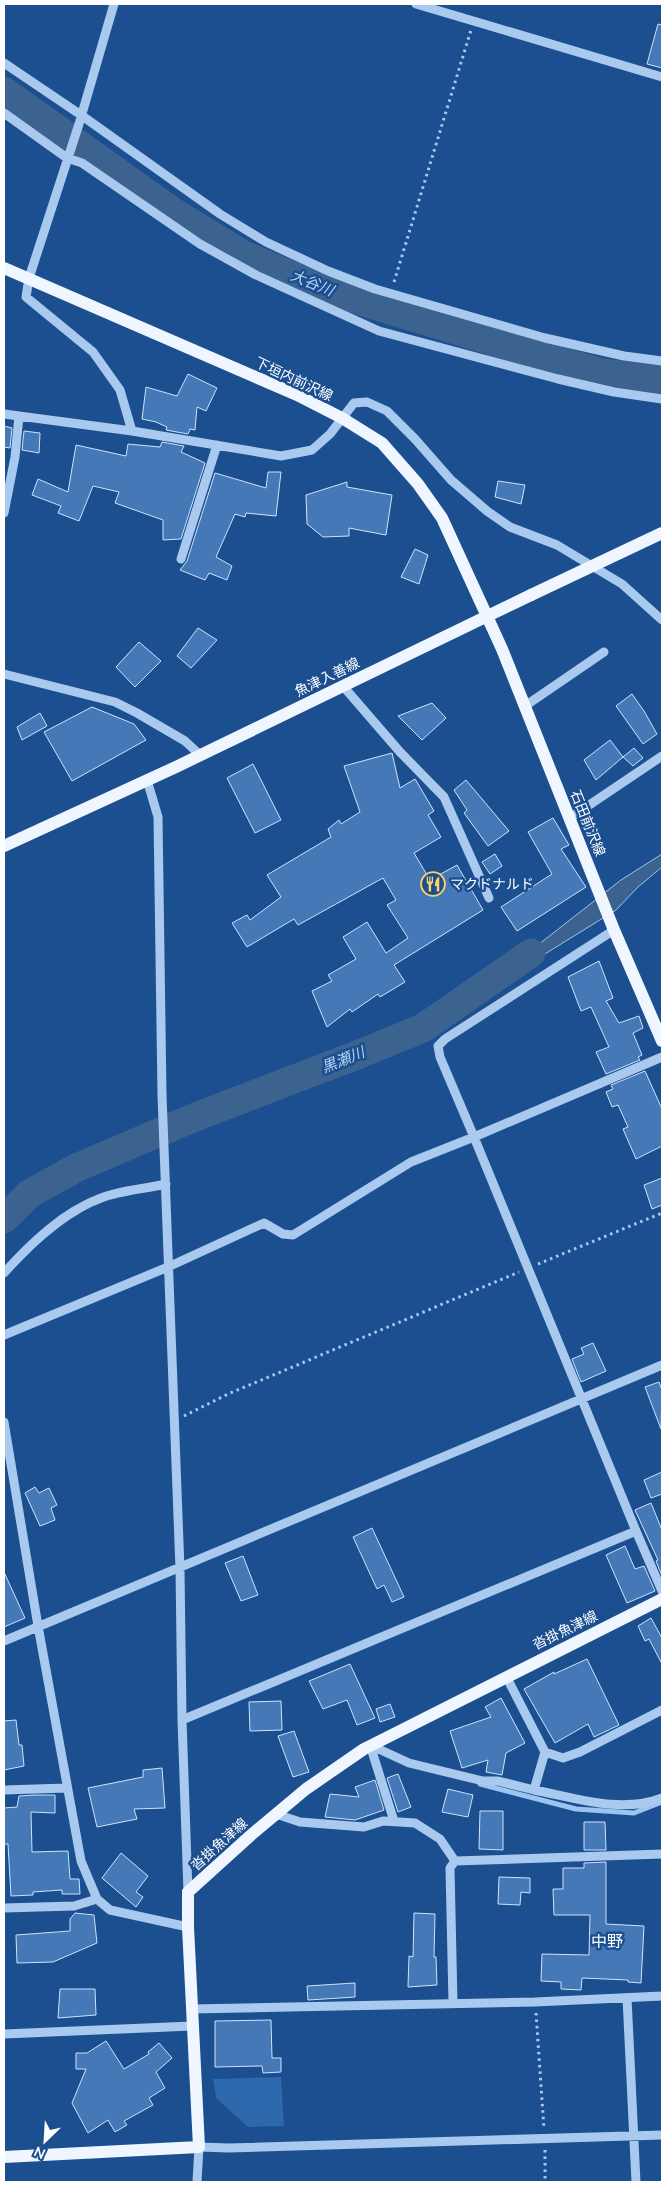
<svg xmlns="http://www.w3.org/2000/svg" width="666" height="2186" font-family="Mulish,'Noto Sans JP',sans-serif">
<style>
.green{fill:#2e69ad}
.water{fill:#3c6290;stroke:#9cc4f0}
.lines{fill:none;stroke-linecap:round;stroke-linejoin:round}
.stream{stroke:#9cc4f0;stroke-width:5}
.river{stroke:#3c6290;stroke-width:29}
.building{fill:#4478b7;stroke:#cfe3fa}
.path{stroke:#a9c9ee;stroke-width:3;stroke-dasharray:2.5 4;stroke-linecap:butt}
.minor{stroke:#a9c9ee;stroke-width:9}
.major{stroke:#f0f6ff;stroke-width:12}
.major-bridge{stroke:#f0f6ff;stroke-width:12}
.labels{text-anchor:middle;stroke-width:5;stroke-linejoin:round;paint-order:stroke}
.street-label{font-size:14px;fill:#fff;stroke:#1b4f8f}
.poi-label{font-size:14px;fill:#fff;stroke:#1b4f8f;text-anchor:start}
.water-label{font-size:15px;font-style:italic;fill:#b5d3f5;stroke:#1b4f8f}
.quarter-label{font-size:16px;fill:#fff;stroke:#1b4f8f}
</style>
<rect width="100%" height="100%" fill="#1b4f8f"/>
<!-- green -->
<path class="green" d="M281,2077L284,2126L248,2127L216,2098L213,2079Z"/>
<!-- water -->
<path class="water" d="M662,854V867L638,887L616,910L456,1009L621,880Z"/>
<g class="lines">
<!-- stream -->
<path class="stream" d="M480,1784L576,1809L634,1813L662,1802"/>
<!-- river -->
<path class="river" d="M4,91L172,211L244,255L331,292L501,344L602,373L662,380
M4,1219L29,1194L76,1168L193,1118L357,1055L423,1028L531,953"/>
</g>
<!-- building -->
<path class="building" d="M658,24L662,25V68L647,64Z
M188,374L217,388L206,411L197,407L195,430L190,429L188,434L166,430L167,427L156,422L142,419L146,387L177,396Z
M4,426L12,428L10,448L4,447Z
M24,431L40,433L39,453L22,450Z
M162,442L184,446L181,452L205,463L181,539L163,540V520L115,503L119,492L93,486L79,521L58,513L61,506L32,495L38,479L68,492L76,445L126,456L128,444L160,447Z
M268,472H281L276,516L246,513L245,517L235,514L216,557L232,566L227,580L209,573L205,580L180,570L187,561L215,473L266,488Z
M498,481L525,485L521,504L495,497Z
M347,482V487L392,495L386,535L349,528V536L323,537L307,524L306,495Z
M415,549L428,555L419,584L401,577Z
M198,628L217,640L191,668L177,656Z
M139,642L161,661L135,687L116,667Z
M632,694L644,711L657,734L643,744L616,706Z
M432,703L446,718L422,740L398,716Z
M92,707L134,724L146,740L72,781L44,732Z
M40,713L47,726L22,740L17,727Z
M610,740L623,757L596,780L584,760Z
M634,748L643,758L633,766L623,757Z
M392,753L400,788L415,779L434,811L428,815L441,837L414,853L430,880L457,865L483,910L394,965L405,982L380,997L378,994L352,1012L350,1009L327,1027L312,991L332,981L328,975L356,959L343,937L367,922L386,953L408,938L387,905L396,900L383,878L298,925L294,919L247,947L232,923L247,915L250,920L281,897L267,875L331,837L328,829L339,820L341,824L360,812L344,766Z
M253,764L281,820L255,833L227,778Z
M466,780L509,831L488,846L464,813L467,810L454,790Z
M553,818L569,845L561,849L586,887L517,931L501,907L552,874L528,832Z
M495,854L502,866L490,874L482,862Z
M599,961L613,998L606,1001L619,1023L639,1016L643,1028L633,1033L642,1055L638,1057L640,1060L606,1074L596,1052L609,1047L591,1007L581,1011L568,977Z
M645,1071L662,1109V1146L636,1159L623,1129L628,1127L618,1105L612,1107L606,1092L613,1089L611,1085Z
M662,1178V1205L652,1209L644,1185Z
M593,1343L606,1371L581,1382L572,1359L584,1354L581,1348Z
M659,1382L662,1390L661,1429L645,1387Z
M662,1472V1494L651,1498L644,1480Z
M35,1487L39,1493L49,1488L57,1505L51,1508L55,1520L40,1526L25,1493Z
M651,1503L662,1530V1576L656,1561L658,1560L635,1510Z
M372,1528L404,1597L392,1602L384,1585L377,1589L353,1537Z
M625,1546L635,1569L644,1566L655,1591L627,1603L606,1555Z
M243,1556L258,1595L241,1601L225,1563Z
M4,1572L25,1618L4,1627Z
M651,1618L662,1638V1664L649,1639L645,1641L638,1626Z
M587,1659L619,1725L594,1737L588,1724L555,1743L524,1689L554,1672V1674Z
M350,1664L375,1718L357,1725L347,1700L323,1709L309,1681Z
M501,1698L525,1743L506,1753L502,1775L486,1772L488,1760L462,1768L450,1731L491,1717L485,1707Z
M281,1701L282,1730L250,1731L249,1702Z
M390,1704L395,1717L380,1722L376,1709Z
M16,1720L19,1745H22L24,1766L4,1770V1721Z
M294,1731L309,1772L293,1777L278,1736Z
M162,1768L165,1808L134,1809L137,1819L97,1827L88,1788L143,1777V1770Z
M398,1774L411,1807L398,1812L387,1778Z
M375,1780L384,1810L355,1820L325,1817L330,1794L359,1797L355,1787Z
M448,1789L473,1795L468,1817L442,1812Z
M35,1795H55V1813L31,1812L32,1852L68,1851L70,1879H79L80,1894H62V1890L33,1892V1895L11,1896L8,1844H4V1808L17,1807L19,1796Z
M480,1811H503V1850L479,1849Z
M584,1822H605L606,1850H584Z
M121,1853L148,1876L136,1892L143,1897L136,1907L102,1878Z
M606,1862V1924L644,1926L641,1983L628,1982V1980L582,1978L581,1990L561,1989V1982L541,1981L542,1954L589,1955L590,1915H554L553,1889H563V1868H584V1863Z
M499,1877L530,1878V1893L521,1892L520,1905L498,1904Z
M75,1913L94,1915L97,1943L53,1962L17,1963L16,1935L70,1931V1919Z
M414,1913L435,1914L434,1957H436L437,1985L408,1987L409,1956L413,1957Z
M355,1983V1997L308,2000L307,1986Z
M60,1989H95L96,2015L58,2018Z
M271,2020L272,2058H281V2072L263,2073L262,2066L215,2067V2021Z
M106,2041L124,2069L149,2054L148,2052L159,2043L172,2058L156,2072L165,2088L149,2098L153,2105L124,2121L127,2125L115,2132L108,2120L88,2133L72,2103L86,2069H76V2053H87Z"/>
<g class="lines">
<!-- path -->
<path class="path" d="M394,282L471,30
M538,1264L662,1213
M184,1416L228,1394L519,1272
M536,2013L544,2129
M545,2150V2182"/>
<!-- minor -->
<path class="minor" d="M114,4L79,124L29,278L26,297L93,352L120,390L132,431
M416,4L662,77
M4,63L81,115L220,214L266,242L328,271L375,289L545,338L624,356L662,361
M4,113L67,158L82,163L200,244L256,275L379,331L558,379L614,392L662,399
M4,414L132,431L281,456L312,450L330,434L354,403L367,402L387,411L415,439L451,480L487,511L510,527L557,545L622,584L662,620
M4,513L15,457L19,416
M181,559L217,445
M4,674L115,702L137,713L185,741L200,755
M343,686L400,752L444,797L489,898
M525,706L604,652
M147,780L158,817L162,1095L180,1569L182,1720L188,1892
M570,818L662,756
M4,1273C30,1244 63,1212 101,1198C121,1190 145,1189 166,1184
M4,1335L168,1267L264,1223L283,1234L293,1235L411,1162L474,1137L440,1057L438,1046L445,1039L614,930
M4,1422L38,1626L81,1861L97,1899L110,1910L188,1927
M636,1531L474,1137L662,1057
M4,1641L662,1365
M182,1720L636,1531L662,1591
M370,1745L409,1763L483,1781H498L534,1790L545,1752L506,1676
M370,1745L394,1821
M545,1752L563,1758L580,1752L662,1710
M4,1790L67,1788
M534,1790C576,1798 621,1814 662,1798
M276,1814L300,1822L364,1827L383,1821L415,1823L440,1839L455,1861L662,1854
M4,1908L74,1906L97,1899
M627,1998L636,2182
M453,2003L450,1868L455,1861
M192,2009L535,2002L662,1996
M4,2034L192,2026
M197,2182L199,2147L229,2148L662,2135"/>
<!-- major -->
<path class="major" d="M4,268L297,395L342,418L382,443L418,484L442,518L502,649L614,930L662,1041
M4,846L178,766L531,595
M4,2157L199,2147L188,1927V1892L251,1835L306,1789L364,1749L662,1599"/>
<!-- major-bridge -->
<path class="major-bridge" d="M531,595L662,533"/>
</g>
<!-- icons -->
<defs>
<g id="restaurant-ring" transform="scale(1.25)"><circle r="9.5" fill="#1b4f8f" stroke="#ffd166" stroke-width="1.5"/><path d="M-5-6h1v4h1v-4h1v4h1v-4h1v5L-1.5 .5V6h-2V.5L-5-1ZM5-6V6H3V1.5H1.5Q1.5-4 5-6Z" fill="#ffd166"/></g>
</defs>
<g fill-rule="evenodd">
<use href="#restaurant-ring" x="433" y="884"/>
</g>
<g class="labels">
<!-- street labels -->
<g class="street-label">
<text transform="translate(294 379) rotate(25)" y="5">下垣内前沢線</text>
<text transform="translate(327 677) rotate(-26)" y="5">魚津入善線</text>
<text transform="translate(588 823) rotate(68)" y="5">石田前沢線</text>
<text transform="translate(565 1630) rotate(-26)" y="5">沓掛魚津線</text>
<text transform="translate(219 1844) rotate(-42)" y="5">沓掛魚津線</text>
</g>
<!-- poi labels -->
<g class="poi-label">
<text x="450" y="889">マクドナルド</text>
</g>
<!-- water labels -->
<g class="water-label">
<text transform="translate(312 283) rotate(22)" y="5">大谷川</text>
<text transform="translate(343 1060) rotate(-22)" y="5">黒瀬川</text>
</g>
<!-- quarter labels -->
<g class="quarter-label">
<text x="607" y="1947">中野</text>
</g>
</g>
<!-- border -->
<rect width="666" height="2186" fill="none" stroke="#ffffff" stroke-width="10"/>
<!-- north arrow -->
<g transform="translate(45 2141) rotate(205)" stroke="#1b4f8f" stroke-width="4" paint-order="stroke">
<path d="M0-4L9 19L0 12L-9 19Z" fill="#ffffff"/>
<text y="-8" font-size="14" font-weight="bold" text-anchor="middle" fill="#ffffff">N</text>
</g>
</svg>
